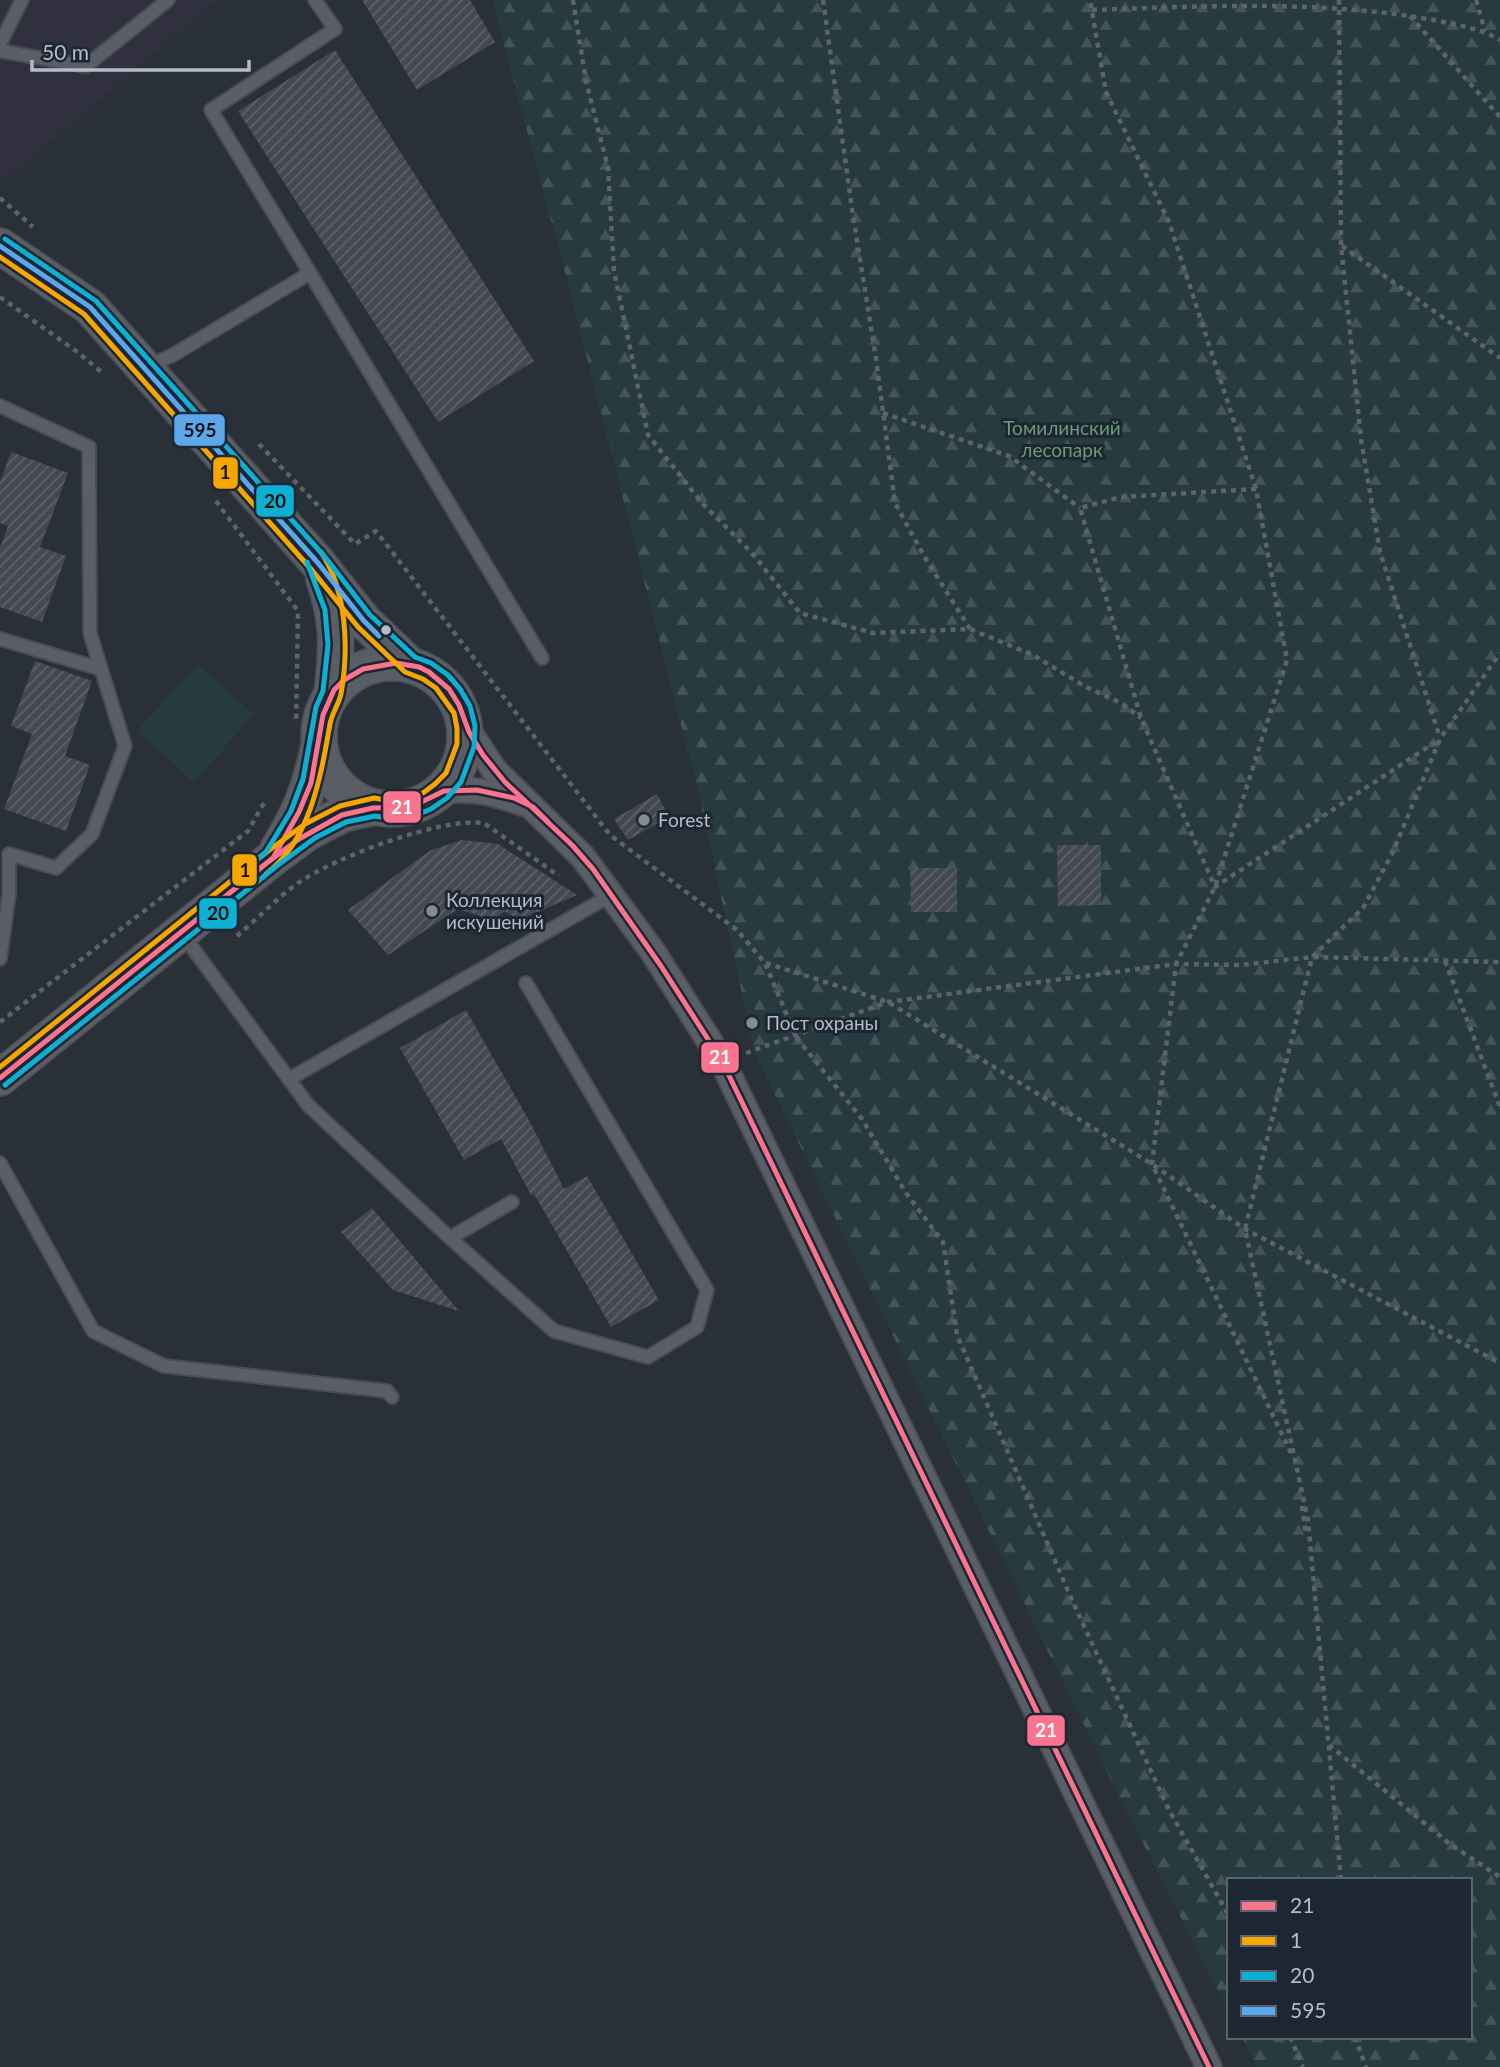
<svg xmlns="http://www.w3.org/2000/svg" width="1500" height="2067" font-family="Lato,sans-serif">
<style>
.medical{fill:#31303e}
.forest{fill:url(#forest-firs)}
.green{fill:#273a3e}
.building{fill:url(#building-hatch)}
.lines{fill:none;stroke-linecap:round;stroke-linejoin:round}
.service-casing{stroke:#484c53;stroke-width:16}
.minor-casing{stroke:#484c53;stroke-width:28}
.secondary-casing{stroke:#484c53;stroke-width:38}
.path{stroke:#5d636a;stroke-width:4.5;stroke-dasharray:5 5;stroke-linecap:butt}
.service{stroke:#5a5e66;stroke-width:12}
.minor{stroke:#5a5e66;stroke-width:24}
.secondary{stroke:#595d64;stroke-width:35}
.bus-1-casing{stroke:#1d2633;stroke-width:10}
.bus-2-casing{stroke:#1d2633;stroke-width:10}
.bus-3-casing{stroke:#1d2633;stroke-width:10}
.bus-4-casing{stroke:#1d2633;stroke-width:10}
.bus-1{stroke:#fc738d;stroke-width:5}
.bus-2{stroke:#f7a600;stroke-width:5}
.bus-3{stroke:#0dafd3;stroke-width:5}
.bus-4{stroke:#5aa8eb;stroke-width:5}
.bus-dot{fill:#b4bcc9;stroke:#1d2633;stroke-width:2.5}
.poi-dot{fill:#848b96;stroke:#1d2633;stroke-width:2.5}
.labels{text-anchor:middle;stroke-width:6;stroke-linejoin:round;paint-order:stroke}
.park-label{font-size:19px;fill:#6b9a76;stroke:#1d2633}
.poi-label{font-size:19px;fill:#b4bcc9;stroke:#1d2633;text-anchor:start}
.line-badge{stroke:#1d2633;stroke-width:2.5}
.badge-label{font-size:19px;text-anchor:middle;font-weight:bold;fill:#fff}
.pale-badge-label{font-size:19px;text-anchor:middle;font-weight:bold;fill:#111}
</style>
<defs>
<pattern id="forest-firs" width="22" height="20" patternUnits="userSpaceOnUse" patternTransform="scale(1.75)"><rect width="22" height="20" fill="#273a3e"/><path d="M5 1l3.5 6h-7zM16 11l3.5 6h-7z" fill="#445559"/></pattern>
<pattern id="building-hatch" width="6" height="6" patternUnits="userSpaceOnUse" patternTransform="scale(1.75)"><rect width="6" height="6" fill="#444950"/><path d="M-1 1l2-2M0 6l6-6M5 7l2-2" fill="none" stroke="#5d6168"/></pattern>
</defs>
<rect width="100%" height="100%" fill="#2a3038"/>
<!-- medical -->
<path class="medical" d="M0,0H217L8,178L0,173Z"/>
<!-- forest -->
<path class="forest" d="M492,0H1500V2067H1257L1242,2037H1470V1880H1229V2012L1115,1788L755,1054L699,795L567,280Z"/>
<!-- green -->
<path class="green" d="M197,664L254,714L194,782L137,731Z"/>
<!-- building -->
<path class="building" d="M362,0H470L495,42L417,90Z
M335,50L534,361L438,422L238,111Z
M11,452L68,473L40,547L66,556L42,622L0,607V548L8,526L0,523V482Z
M35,661L92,681L65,756L90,765L66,831L4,809L32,734L11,726Z
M657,794L669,817L628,840L614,819Z
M462,840L498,844L577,895L519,920L505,911L493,920L458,909L388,955L348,910L431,850Z
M1057,845H1101V905L1058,906Z
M910,868H957V912H911Z
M466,1010L530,1122L564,1189L587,1176L659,1300L611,1327L534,1194L531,1195L501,1139L464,1160L400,1048Z
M372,1208L459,1311L393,1290L341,1232Z"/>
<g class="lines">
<!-- service casing -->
<g class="service-casing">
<path id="service" d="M0,44L22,0
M0,51L86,66L168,0
M310,273L211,110L335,29L315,0
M148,366L173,355L310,273L542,658
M0,406L89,447L90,633L125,746L92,834L56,868L9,854V894L0,959
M0,639L101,669
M183,935L308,1105L450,1238L512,1202
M289,1079L611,895
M0,1163L93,1331L164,1366L387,1391L392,1397
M450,1238L554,1331L648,1357L697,1327L707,1290L526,983"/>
</g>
<!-- minor casing -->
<g class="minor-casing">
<path id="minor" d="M466,727L494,770L583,857L653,952L722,1061L1209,2067
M441,791C473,788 492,792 522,803"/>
</g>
<!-- secondary casing -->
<g class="secondary-casing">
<path id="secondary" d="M0,246L90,307L318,563L364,621L410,665
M324,579C339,623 337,649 332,694
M319 736a73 73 0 1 1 146 0a73 73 0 1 1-146 0Z
M278,849C301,811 310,788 319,745
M0,1078L273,858L310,831L343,814L375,807"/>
</g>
<!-- path -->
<path class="path" d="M573,0L586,81L608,168L614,271L648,435L702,503L752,553L800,613L873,633L970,629L1033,655L1086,687L1121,703L1141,718
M823,0L852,209L876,359L895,503L924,556L970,629
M1339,0L1341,245L1361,439L1380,552L1440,738
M1476,0L1485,31
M1092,10C1206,6 1321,0 1434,20C1457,25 1480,28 1500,40
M1410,16L1500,117
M0,198L33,227
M1342,246L1500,358
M0,297L76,351L104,374
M883,413L1009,456L1080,508
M259,444L355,544L376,531L610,835L737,930L765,963L796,1037L862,1119L906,1193L943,1242L957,1335L1072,1600L1169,1810L1229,1916
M1256,489L1121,497L1080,508L1141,718L1215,887L1440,739
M216,501L298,611L296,724
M237,936C257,919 276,899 298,883C334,858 441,817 484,823L559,876
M1445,961L1500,1107
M766,963L888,1002L1152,1164L1245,1229L1500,1363
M0,1022L248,831L264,803
M746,1053L888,1002L1176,964L1215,887L1287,660L1256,489L1169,222L1106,92L1090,0
M1291,1453L1152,1164L1176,964L1240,965L1312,957L1500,962
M1302,1506L1306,1535
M1329,1745L1450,1844L1500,1877
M1341,1880L1308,1520L1245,1229L1312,957L1363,908L1392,854L1440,739L1500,653
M1290,2037L1303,2067
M1355,2037L1366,2067"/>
<!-- service -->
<use href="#service" class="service"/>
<!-- minor -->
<use href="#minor" class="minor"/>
<!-- secondary -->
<use href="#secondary" class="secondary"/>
<!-- bus-1 casing -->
<g class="bus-1-casing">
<path id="bus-1" d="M260,868L299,839L342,815L373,808L411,807L444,791L477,790L514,798L533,807L548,822
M0,1078L273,858L299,812L311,783L323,715L334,690L344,680L363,669L396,663L419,667L429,672L449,689L459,705L469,732L483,755L505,782L572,845L593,869L661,966L722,1061L1209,2067"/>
</g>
<!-- bus-2 casing -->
<g class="bus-2-casing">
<path id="bus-2" d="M0,257L84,314L311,569L358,627L405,672L423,679L436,688L454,713L457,728V744L446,773L435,784L423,793L408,799L392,801L374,798L340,806L305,824L268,851L0,1067
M266,874C311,840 321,775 330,724C332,713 339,704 341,694C349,649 347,591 321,552"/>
</g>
<!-- bus-3 casing -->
<g class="bus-3-casing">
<path id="bus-3" d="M5,239L96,301L325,557L370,615L415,657L431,663L448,675L460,689L470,706L475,726L474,747L461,782L447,798L431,809L412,817L392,819L375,816L346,822L315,838L278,865L5,1085
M256,860L266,852L291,811L303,779L316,707L323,691L328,645L325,610L307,562"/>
</g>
<!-- bus-4 casing -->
<g class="bus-4-casing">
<path id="bus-4" d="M0,246L90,307L318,563L364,621L379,636"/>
</g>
<!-- bus-1 -->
<use href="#bus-1" class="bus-1"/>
<!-- bus-2 -->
<use href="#bus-2" class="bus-2"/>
<!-- bus-3 -->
<use href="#bus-3" class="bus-3"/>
<!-- bus-4 -->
<use href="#bus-4" class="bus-4"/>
</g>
<!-- markers -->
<circle class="bus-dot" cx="386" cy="630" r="6"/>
<g class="poi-dot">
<circle cx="644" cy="820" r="7"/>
<circle cx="432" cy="911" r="7"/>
<circle cx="752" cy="1023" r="7"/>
</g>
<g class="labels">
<!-- park labels -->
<g class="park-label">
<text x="1062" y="435">Томилинский<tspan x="1062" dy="22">лесопарк</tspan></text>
</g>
<!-- poi labels -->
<g class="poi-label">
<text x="658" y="827">Forest</text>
<text x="446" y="907">Коллекция<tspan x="446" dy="22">искушений</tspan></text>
<text x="766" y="1030">Пост охраны</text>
</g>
</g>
<g class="line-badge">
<rect x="173" y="413" width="53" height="34" rx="7" fill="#5aa8eb"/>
<rect x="212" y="456" width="27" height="34" rx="7" fill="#f7a600"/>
<rect x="255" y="484" width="40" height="34" rx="7" fill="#0dafd3"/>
<rect x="382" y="790" width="40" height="34" rx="7" fill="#fc738d"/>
<rect x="231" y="853" width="27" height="34" rx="7" fill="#f7a600"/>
<rect x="198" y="897" width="40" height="33" rx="7" fill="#0dafd3"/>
<rect x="700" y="1041" width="40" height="33" rx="7" fill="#fc738d"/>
<rect x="1026" y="1714" width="40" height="33" rx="7" fill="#fc738d"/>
</g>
<g class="badge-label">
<text x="402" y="814">21</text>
<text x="720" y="1064">21</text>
<text x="1046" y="1737">21</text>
</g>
<g class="pale-badge-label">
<text x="200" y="437">595</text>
<text x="225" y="479">1</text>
<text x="275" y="508">20</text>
<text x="245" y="877">1</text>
<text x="218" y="920">20</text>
</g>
<!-- legend -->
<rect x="1227" y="1878" width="245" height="161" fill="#1d2633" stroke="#59626f" stroke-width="2"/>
<rect x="1241" y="1901" width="35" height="10" fill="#fc738d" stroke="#59626f" stroke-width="2"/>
<text x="1290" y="1913" font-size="21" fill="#b4bcc9">21</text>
<rect x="1241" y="1936" width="35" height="10" fill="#f7a600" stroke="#59626f" stroke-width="2"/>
<text x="1290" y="1948" font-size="21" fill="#b4bcc9">1</text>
<rect x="1241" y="1971" width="35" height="10" fill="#0dafd3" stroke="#59626f" stroke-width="2"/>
<text x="1290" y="1983" font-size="21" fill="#b4bcc9">20</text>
<rect x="1241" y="2006" width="35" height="10" fill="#5aa8eb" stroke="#59626f" stroke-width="2"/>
<text x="1290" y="2018" font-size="21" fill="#b4bcc9">595</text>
<!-- scale -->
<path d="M32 60v10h217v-10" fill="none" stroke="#b4bcc9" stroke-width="3.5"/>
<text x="42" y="60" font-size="21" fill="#b4bcc9" stroke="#1d2633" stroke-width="5" paint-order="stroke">50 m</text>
</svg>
